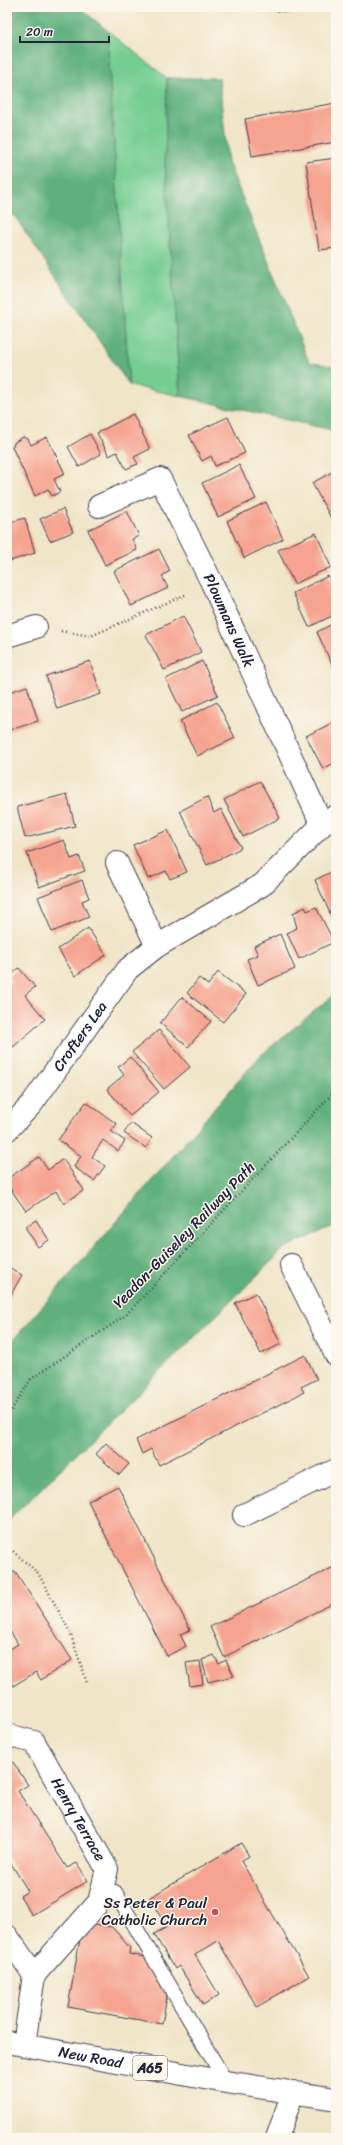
<svg xmlns="http://www.w3.org/2000/svg" width="343" height="2145" font-family="Sriracha,sans-serif">
<style>
.green{fill:#74cd93;stroke:#4b7867}
.forest{fill:#5fb07d;stroke:#40695c}
.building{fill:#f6a491}
.lines{fill:none;stroke-linecap:round;stroke-linejoin:round}
.lane-casing{stroke:#413f50;stroke-width:16}
.street-casing{stroke:#413f50;stroke-width:24}
.secondary-casing{stroke:#413f50;stroke-width:24}
.primary-casing{stroke:#413f50;stroke-width:24}
.path{stroke:#413f50;stroke-width:2.5;stroke-dasharray:1 3;stroke-linecap:butt}
.lane{stroke:#fff;stroke-width:14}
.street{stroke:#fff;stroke-width:22}
.secondary{stroke:#fff;stroke-width:22}
.primary{stroke:#fff;stroke-width:22}
.poi-dot{fill:#d1495b;stroke:#fbf7ec;stroke-width:1.5}
.labels{text-anchor:middle;stroke-width:3;stroke-linejoin:round;paint-order:stroke}
.shield{fill:#fbf7ec;stroke:#636270;stroke-width:1}
.shield-label{font-size:14px;font-weight:bold;fill:#22223b}
.street-label{font-size:15px;fill:#22223b;stroke:#fbf7ec}
.poi-label{font-size:15px;fill:#22223b;stroke:#fbf7ec;text-anchor:end}
</style>
<rect width="100%" height="100%" fill="#fbf7ec"/>
<filter id="ink" filterUnits="userSpaceOnUse"><feTurbulence type="fractalNoise" baseFrequency=".025" numOctaves="2"/><feDisplacementMap in="SourceGraphic" scale="8" xChannelSelector="R" yChannelSelector="G"/><feConvolveMatrix kernelMatrix="1 2 1 2 8 2 1 2 1" color-interpolation-filters="sRGB"/></filter>
<filter id="wash" filterUnits="userSpaceOnUse"><feTurbulence type="fractalNoise" baseFrequency=".012" numOctaves="4" result="noise"/><feDisplacementMap in="SourceGraphic" scale="16" xChannelSelector="R" yChannelSelector="G"/><feGaussianBlur stdDeviation="0.9" result="paint"/><feColorMatrix in="noise" values="0 0 0 0 0 0 0 0 0 0 0 0 0 0 0 0 0 1.4 0 .05"/><feComposite in="paint" operator="in"/></filter>
<g filter="url(#wash)">
<rect width="100%" height="100%" fill="#f0e5c8"/>
<!-- green -->
<path class="green" d="M107,30L167,78L165,163L180,396L129,385Z"/>
<!-- forest -->
<path class="forest" d="M7,7H79L107,30L129,385L7,205Z
M167,78H219L228,162L309,362L336,367V431L180,396L165,163Z
M336,993V1225L285,1248L7,1522V1347L260,1056Z"/>
<g id="blocks">
<!-- building -->
<path class="building" d="M275,7H290V12L275,11Z
M336,103V142L252,156L245,119Z
M336,158V248L319,250L306,162Z
M133,414L150,449L134,457L138,464L126,469L117,452L109,456L97,433Z
M228,417L245,453L215,466L211,456L202,461L189,435Z
M90,434L101,454L79,467L68,447Z
M23,437L28,439L31,445L47,437L65,474L54,479L60,492L52,496L48,489L35,496L12,447L15,442Z
M239,465L256,499L218,517L202,483Z
M336,470V515L331,518L312,483Z
M266,502L283,539L244,558L227,521Z
M63,509L73,532L50,541L40,519Z
M127,511L139,536L132,539L137,550L105,565L88,530Z
M25,518L35,553L7,562V523Z
M316,533L331,567L294,584L278,550Z
M159,549L170,571L162,576L168,588L131,606L114,571Z
M328,576L336,593V614L309,627L293,593Z
M183,616L201,652L164,670L146,635Z
M336,622V668L334,669L317,632Z
M90,661L101,694L57,709L46,676Z
M202,661L218,695L182,712L166,679Z
M27,686L38,721L7,731V693Z
M217,702L235,738L197,756L180,721Z
M336,721V762L323,769L306,736Z
M260,781L280,818L243,837L224,800Z
M67,794L75,826L25,838L17,807Z
M207,797L214,813L221,809L241,848L207,865L180,811Z
M168,830L187,872L170,879L166,871L148,879L133,845Z
M64,840L71,859L79,856L85,871L39,887L27,853Z
M331,872L336,880V919L333,920L315,880Z
M82,880L89,898L82,901L89,917L52,932L38,897Z
M305,907L307,911L316,907L334,942L299,959L287,933L297,928L293,913Z
M88,928L106,955L75,976L58,949Z
M280,934L295,969L258,985L247,959L258,955L254,946Z
M19,968L35,987L25,995L45,1019L13,1047L7,1040V986L12,981L9,977Z
M218,972L246,994L223,1022L187,993L199,978L208,985Z
M182,997L211,1021L188,1047L160,1023Z
M159,1030L190,1067L164,1089L132,1052Z
M130,1057L159,1092L130,1116L107,1089L124,1075L118,1067Z
M86,1102L117,1124L111,1131L125,1141L118,1151L103,1140L92,1157L105,1166L94,1181L74,1167L81,1156L58,1140Z
M131,1123L152,1138L146,1148L124,1133Z
M39,1157L48,1170L63,1159L84,1190L64,1204L56,1191L26,1211L7,1184V1179Z
M36,1220L49,1240L38,1247L25,1227Z
M7,1266L22,1275L7,1301Z
M256,1293L281,1344L261,1354L235,1303Z
M305,1355L317,1379L301,1387L304,1392L159,1465L151,1449L142,1454L136,1440Z
M106,1443L129,1464L119,1475L96,1454Z
M118,1486L190,1630L180,1634L186,1646L167,1656L88,1501Z
M336,1566V1602L224,1657L210,1627Z
M15,1571L72,1660L41,1680L36,1672L13,1686L7,1676V1651L18,1644L7,1626V1576Z
M214,1655L219,1664L226,1660L234,1676L208,1682L202,1660Z
M200,1661L203,1684L190,1686L186,1663Z
M13,1762L28,1785L18,1791L67,1868L77,1863L88,1881L32,1915L20,1896L28,1891L7,1857V1766Z
M241,1843L249,1856L241,1861L309,1976L257,2007L218,1941L195,1955L219,1995L203,2005L179,1966L175,1969L154,1934L167,1927L149,1898Z
M83,1922L112,1927L130,1948L129,1954L145,1957L167,1996L162,2024L68,2007Z"/>
</g>
</g>
<g filter="url(#ink)">
<use href="#blocks" fill-opacity="0" stroke="#413f50" stroke-width="1"/>
<g class="lines">
<!-- lane casing -->
<g class="lane-casing">
<path id="lane" d="M115,1892L226,2082"/>
</g>
<!-- street casing -->
<g class="street-casing">
<g id="street">
<path id="s1" d="M99,506L160,479L212,583L322,825"/>
<path d="M7,636L36,627"/>
<path d="M117,863L157,946"/>
<path id="s2" d="M7,1130L31,1105L128,969L157,946L262,885L322,825L336,816"/>
<path d="M291,1265L336,1355"/>
<path d="M244,1515L336,1470"/>
<path id="s3" d="M7,1735L34,1742L107,1869L99,1902L34,1975"/>
<path d="M7,1936L34,1975L24,2045"/>
</g>
</g>
<!-- secondary casing -->
<g class="secondary-casing">
<path id="secondary" d="M277,2138L293,2092"/>
</g>
<!-- primary casing -->
<g class="primary-casing">
<g id="primary">
<path id="s4" d="M7,2042L226,2082L336,2099"/>
</g>
</g>
<!-- path -->
<path class="path" d="M61,631L91,636L187,594
M7,1417L31,1379L126,1315L336,1090
M7,1546L38,1573L70,1632L87,1683"/>
<!-- lane -->
<use href="#lane" class="lane"/>
<!-- street -->
<use href="#street" class="street"/>
<!-- secondary -->
<use href="#secondary" class="secondary"/>
<!-- primary -->
<use href="#primary" class="primary"/>
</g>
</g>
<!-- markers -->
<circle class="poi-dot" cx="215" cy="1912" r="4"/>
<g class="labels">
<!-- shield labels -->
<rect class="shield" x="133" y="2056" width="34" height="24" rx="3"/>
<g class="shield-label">
<text x="150" y="2073">A65</text>
</g>
<!-- street labels -->
<g class="street-label">
<text dy="5" stroke="none"><textPath href="#s1" startOffset="224">Plowmans Walk</textPath></text>
<text dy="5" stroke="none"><textPath href="#s2" startOffset="119">Crofters Lea</textPath></text>
<text transform="translate(184 1235) rotate(-46)" y="5">Yeadon-Guiseley Railway Path</text>
<text dy="5" stroke="none"><textPath href="#s3" startOffset="117">Henry Terrace</textPath></text>
<text dy="5" stroke="none"><textPath href="#s4" startOffset="85">New Road</textPath></text>
</g>
<!-- poi labels -->
<g class="poi-label">
<text x="207" y="1908">Ss Peter &amp; Paul<tspan x="207" dy="17">Catholic Church</tspan></text>
</g>
</g>
<!-- margin -->
<rect width="343" height="2145" fill="none" stroke="#fbf7ec" stroke-width="24"/>
<!-- scale -->
<path d="M20 36v6h89v-6" fill="none" stroke="#22223b" stroke-width="2"/>
<text x="26" y="36" font-size="12" fill="#22223b" stroke="#fbf7ec" stroke-width="3" paint-order="stroke">20 m</text>
</svg>
